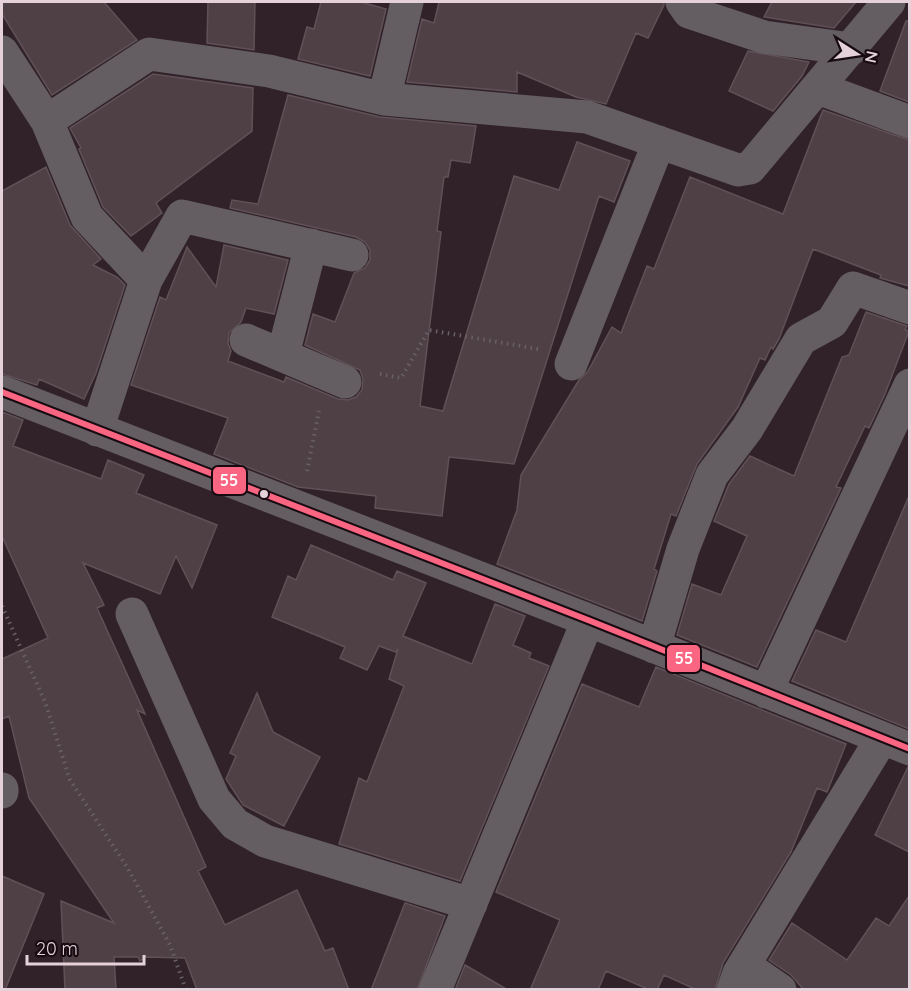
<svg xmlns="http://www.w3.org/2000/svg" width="911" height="991" font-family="Quicksand,sans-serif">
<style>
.building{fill:#4e4045;stroke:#605156;stroke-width:1.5}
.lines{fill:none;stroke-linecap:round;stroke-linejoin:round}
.path{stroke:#686166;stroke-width:4;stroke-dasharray:1.5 4.5;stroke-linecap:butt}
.minor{stroke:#645e63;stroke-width:33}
.bus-1-casing{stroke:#170b11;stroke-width:10}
.bus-1{stroke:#fa6682;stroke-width:6}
.bus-dot{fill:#e4d1da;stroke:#170b11;stroke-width:2}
.line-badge{stroke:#170b11;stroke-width:2}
.badge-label{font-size:16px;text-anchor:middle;font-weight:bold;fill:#fff}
</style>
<rect width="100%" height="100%" fill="#31222a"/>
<!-- building -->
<path class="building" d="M2,2H104L137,40L52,95L2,14Z
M208,2H255L254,50L207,43Z
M321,2H361L386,9L370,76L298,59L307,27L314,29Z
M439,2H664V5L648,38L636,33L606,104L576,97L517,72V92L407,82L422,19L434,23Z
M772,2H856L834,28L764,17Z
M906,21H909V102L880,91Z
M748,51L809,62L802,76L773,111L729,91Z
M153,74L253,88L252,131L156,203L162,213L131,236L103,207L79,149L81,148L70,128Z
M288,95L380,117L476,126L470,163L451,160L448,177H444L437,231L441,232L420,406L443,411L514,176L559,190L577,142L630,161L614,202L599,196L514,464L449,457L442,516L375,508L376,496L298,487L214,454L228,418L131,385L160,297L166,300L187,247L216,287L224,245L288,260L274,314L246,308L241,322L229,333L228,343L231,351L228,361L284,382L286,377L338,399L348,400L356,397L362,390L363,379L360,370L305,345L313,314L335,322L354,273L365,268L370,260V250L365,242L356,237L230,208L232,200L258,204Z
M823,110L909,140V286L880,278L881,275L813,249L779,339L773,349L771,347L765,360L760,358L738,407L697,464L676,516L671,514L654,569L657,571L642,621L497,564L517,510L521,475L579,380L588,371L612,327L621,333L647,266L654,269L690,177L783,214Z
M46,167L70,225L101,259L93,265L117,277L125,285L96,373L84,399L39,379L37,385L2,374V191Z
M866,312L907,326L905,330L909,331L885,394L869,428L865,426L836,487L841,488L757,667L677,635L692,584L721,595L747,536L714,521L729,484L750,456L794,476L842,357L849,355Z
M2,412L23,420L13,446L101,479L108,460L144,475L136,493L217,525L192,588L176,556L160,594L83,563L104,605L97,608L145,714L137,710L206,867L198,871L225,925L297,890L325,951L333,948L349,990H197L185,958L146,957L140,961L138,957H114L116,990H65L61,901L114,923L29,798L9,716L2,719V659L48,638L2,536Z
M909,496V729L792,681L816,630L846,642Z
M311,545L393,580L397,571L426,583L403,636L472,664L495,604L525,616L513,645L531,653L529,658L549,666L460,881L339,844L359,778L367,782L404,686L389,679L398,649L396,652L379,646L367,670L340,658L345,647L272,617L288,576L296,580Z
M656,667L846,744L827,792L817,788L791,852L723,963L715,990H697L664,975L657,990H650L606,971L598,990H530L560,920L496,892L582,684L639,707Z
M257,693L273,732L320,757L284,826L243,805L226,779L236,756L230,753Z
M908,767H909V852L875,835Z
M2,876L44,894L5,990H2Z
M909,896V990H804L791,975L769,960L792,923L847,960L876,918L889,926Z
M405,903L445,916L417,990H371Z
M465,965L508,990H455Z"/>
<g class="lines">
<!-- path -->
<path class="path" d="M380,374L401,378L429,330L538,349
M307,471L319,411
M2,606L45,702L70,780L127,867L170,945L186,990"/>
<!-- minor -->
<path class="minor" d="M682,2L689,12L764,37L851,49
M2,52L47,121L87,217L146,280L97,430
M818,88L910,122
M384,99L407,2
M47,121L149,54L269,71L384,99L587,117L738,170L750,168L889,2
M146,280L182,216L352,255
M246,340L345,382
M283,355L311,245
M571,364L659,142
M2,392L588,620L910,749
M132,614L214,799L235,824L265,841L471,904
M654,647L683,549L712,475L747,429L801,339L832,322L853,288L910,308
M766,692L910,385
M2,789V792
M744,965L780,990
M435,990L588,620
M733,990L739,973L882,738"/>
<!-- bus-1 casing -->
<g class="bus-1-casing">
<path id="bus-1" d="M2,392L588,620L910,749"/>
</g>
<!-- bus-1 -->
<use href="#bus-1" class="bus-1"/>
</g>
<!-- markers -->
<circle class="bus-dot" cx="264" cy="494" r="5"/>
<g class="line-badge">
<rect x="212" y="466" width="35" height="29" rx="6" fill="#fa6682"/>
<rect x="666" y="644" width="35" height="29" rx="6" fill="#fa6682"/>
</g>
<g class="badge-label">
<text x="229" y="486">55</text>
<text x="684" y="664">55</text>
</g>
<!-- border -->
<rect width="911" height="991" fill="none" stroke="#e4d1da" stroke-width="6"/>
<!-- north arrow -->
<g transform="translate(857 54) rotate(102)" stroke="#170b11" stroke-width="4.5" paint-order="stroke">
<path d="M0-4.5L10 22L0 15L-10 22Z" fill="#e4d1da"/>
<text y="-9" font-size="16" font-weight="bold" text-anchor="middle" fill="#e4d1da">N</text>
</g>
<!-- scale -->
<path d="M27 955v9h117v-9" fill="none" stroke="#e4d1da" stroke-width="3"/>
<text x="36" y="955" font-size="18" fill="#e4d1da" stroke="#170b11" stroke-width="4.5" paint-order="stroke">20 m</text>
</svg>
